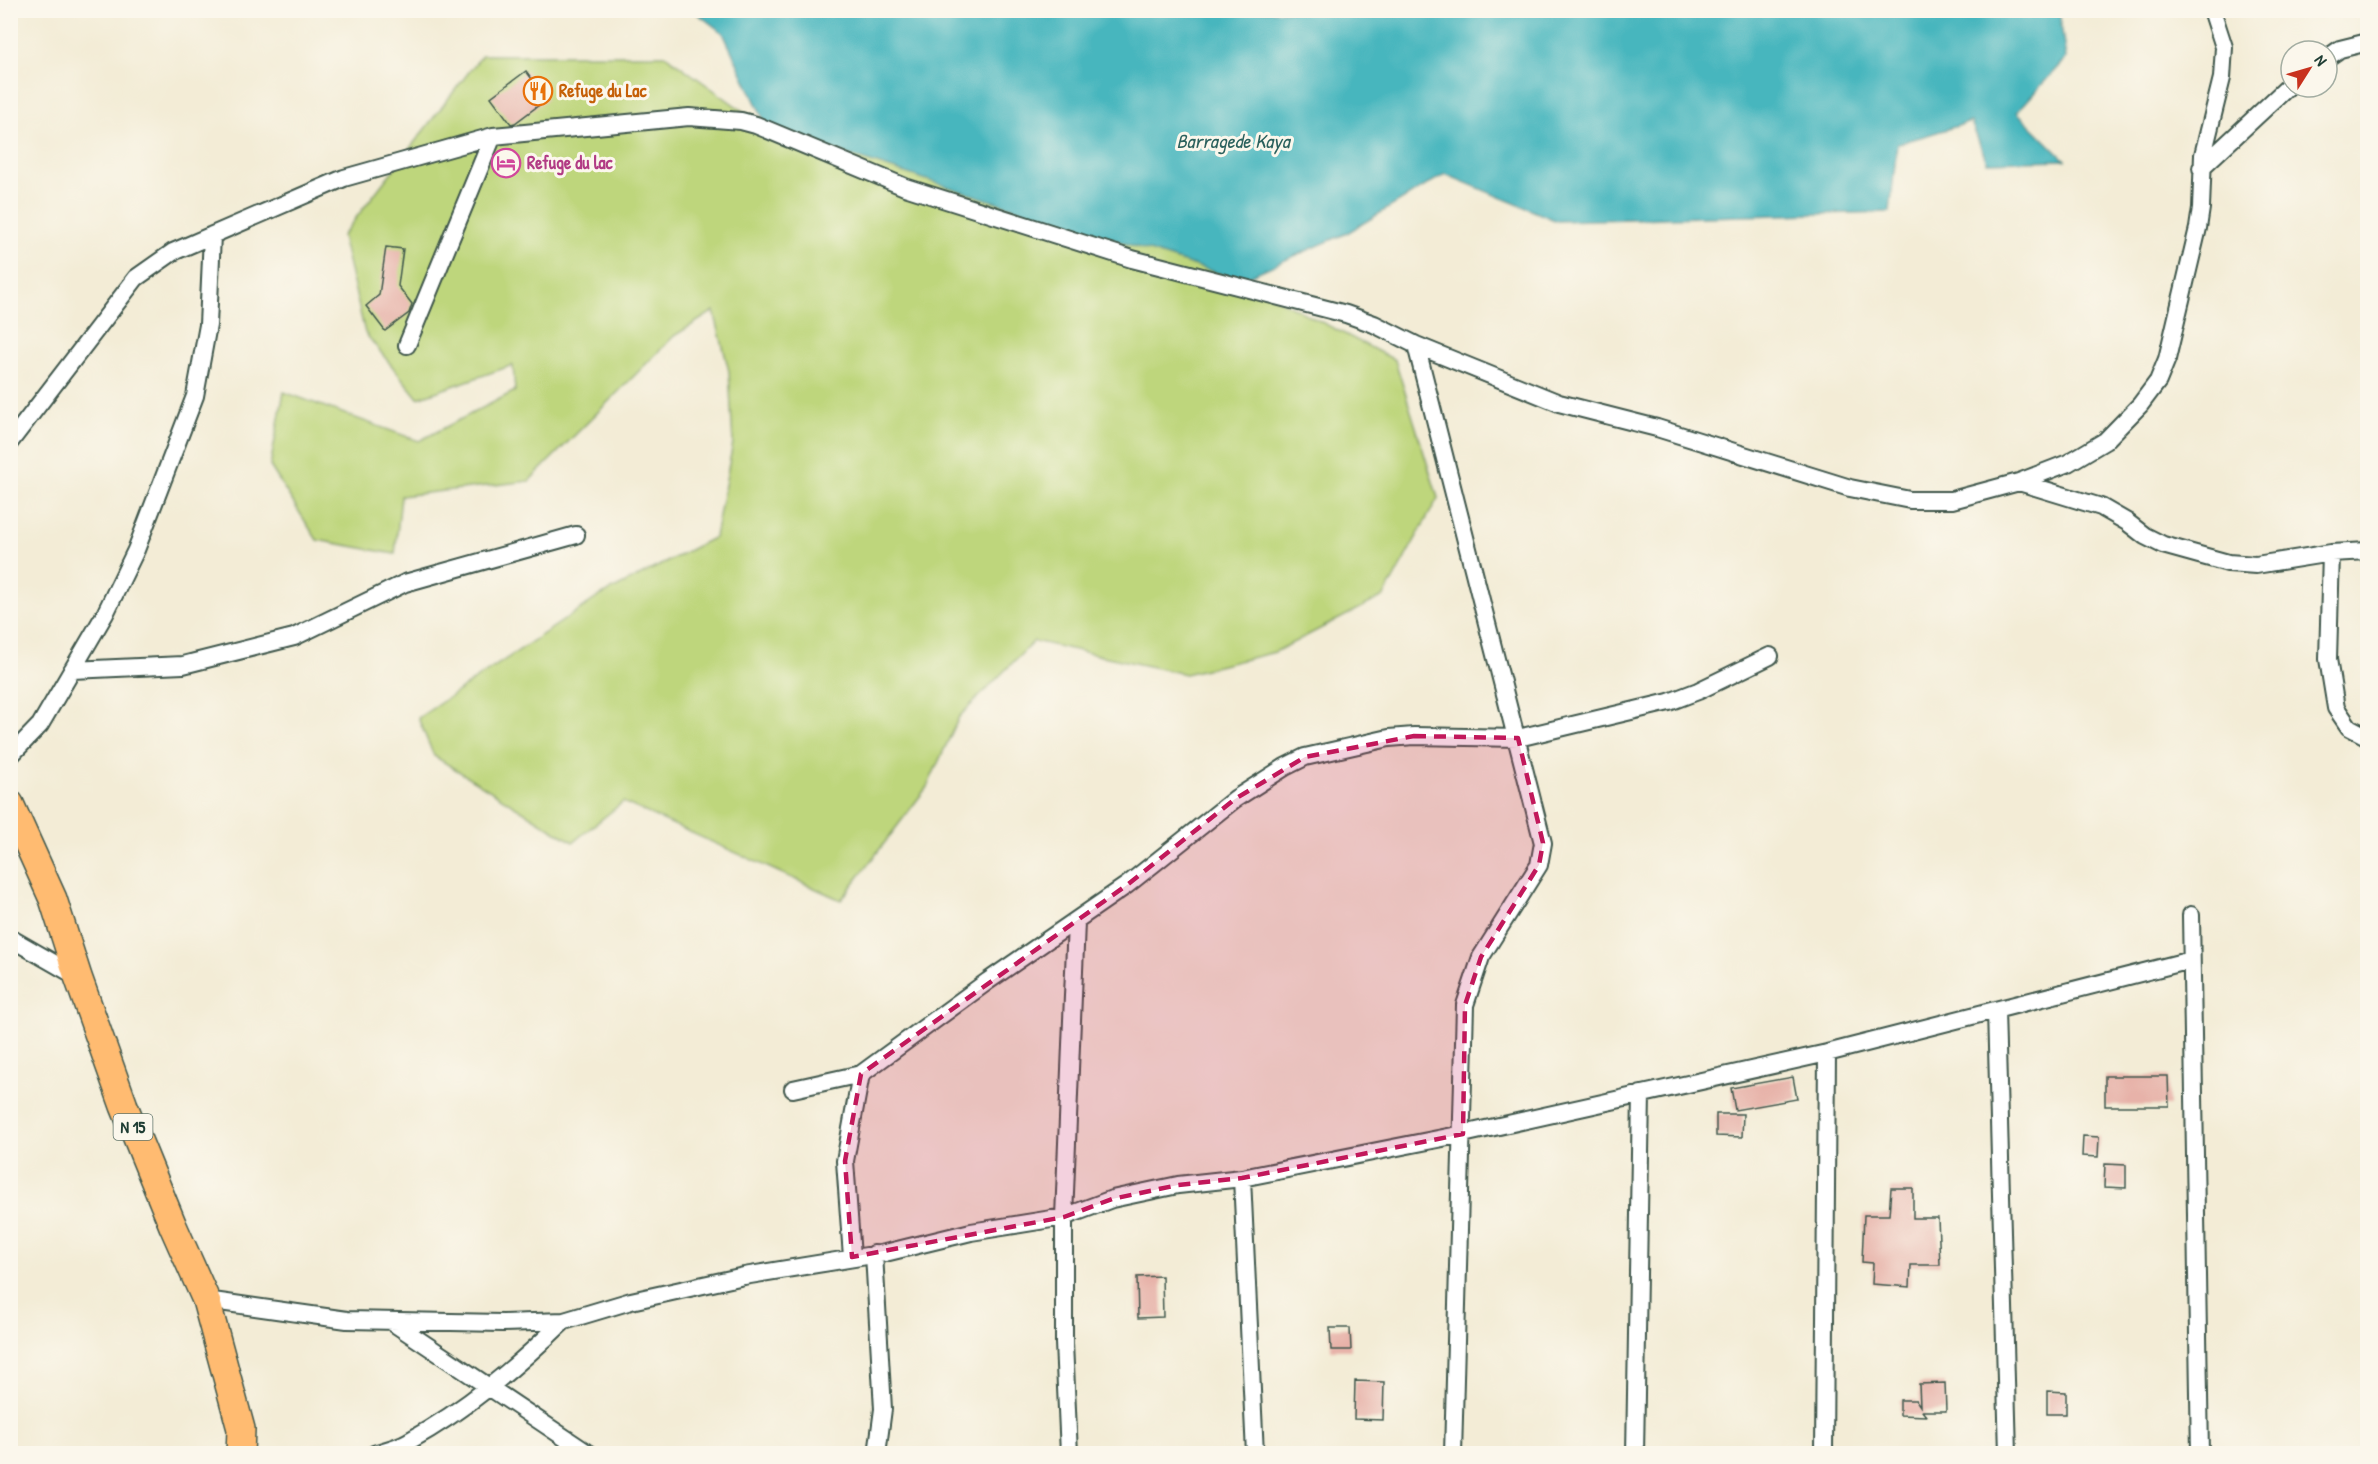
<svg xmlns="http://www.w3.org/2000/svg" width="2378" height="1464" font-family="'Patrick Hand',sans-serif">
<style>
.green{fill:#bed67b;stroke:#6e8a58;stroke-width:1.5}
.water{fill:#47b6be;stroke:#337a79;stroke-width:1.5}
.building{fill:#e7b2a9}
.lines{fill:none;stroke-linecap:round;stroke-linejoin:round}
.street-casing{stroke:#3f574c;stroke-width:20}
.primary-casing{stroke:#3f574c;stroke-width:30}
.street{stroke:#fff;stroke-width:16}
.primary{stroke:#ffbb71;stroke-width:27}
.marked{fill:#c2185b;fill-opacity:0.2;stroke:#c2185b;stroke-width:4.5;stroke-dasharray:12 8;stroke-linejoin:round}
.labels{text-anchor:middle;stroke-width:6;stroke-linejoin:round;paint-order:stroke}
.shield{fill:#fbf7ec;stroke:#61756b;stroke-width:1.5}
.shield-label{font-size:16px;font-weight:bold;fill:#1f3d34}
.food-label{font-size:18px;font-weight:bold;fill:#c56008;stroke:#fbf7ec;text-anchor:start}
.hotel-label{font-size:18px;font-weight:bold;fill:#b23c85;stroke:#fbf7ec;text-anchor:start}
.water-label{font-size:20px;font-style:italic;fill:#2b615d;stroke:#fbf7ec}
</style>
<rect width="100%" height="100%" fill="#fbf7ec"/>
<filter id="ink" filterUnits="userSpaceOnUse"><feTurbulence type="fractalNoise" baseFrequency=".0167" numOctaves="2"/><feDisplacementMap in="SourceGraphic" scale="12" xChannelSelector="R" yChannelSelector="G"/><feConvolveMatrix kernelMatrix="1 2 1 2 8 2 1 2 1" color-interpolation-filters="sRGB"/></filter>
<filter id="wash" filterUnits="userSpaceOnUse"><feTurbulence type="fractalNoise" baseFrequency=".008" numOctaves="4" result="noise"/><feDisplacementMap in="SourceGraphic" scale="24" xChannelSelector="R" yChannelSelector="G"/><feGaussianBlur stdDeviation="1.35" result="paint"/><feColorMatrix in="noise" values="0 0 0 0 0 0 0 0 0 0 0 0 0 0 0 0 0 1.4 0 .05"/><feComposite in="paint" operator="in"/></filter>
<g filter="url(#wash)">
<rect width="100%" height="100%" fill="#f3ecd6"/>
<!-- green -->
<path class="green" d="M482,55H665L768,129L1240,280L1395,360L1438,498L1384,596L1275,652L1185,674L1034,641L959,717L927,787L841,900L623,802L573,842L434,756L418,718L600,596L715,537L733,443L729,371L714,311L674,336L529,481L401,496L395,554L317,540L270,466L284,392L419,441L515,391L513,365L418,398L365,333L342,236Z"/>
<!-- water -->
<path class="water" d="M694,11H2059L2066,58L2017,112L2065,160L1987,162L1971,122L1897,144L1890,212L1557,221L1445,174L1347,233L1240,280L768,129L723,33Z"/>
<g id="blocks">
<!-- building -->
<path class="building" d="M526,71L547,99L515,123L511,124L491,97Z
M386,247L403,249L398,286L412,304L409,313L385,331L366,306L379,295Z
M2105,1076H2168L2169,1106H2105Z
M1793,1077L1797,1099L1735,1110L1731,1088Z
M1716,1114H1743L1742,1137L1716,1136Z
M2083,1136L2099,1137L2098,1157L2082,1156Z
M2105,1164L2126,1165V1188L2104,1187Z
M1891,1188H1913V1218H1938L1940,1265H1911L1910,1287L1872,1284L1873,1263L1862,1262L1864,1215H1889Z
M1162,1276L1163,1317L1138,1318L1137,1277Z
M1330,1328H1350L1351,1350H1331Z
M1355,1381L1384,1382L1383,1420L1354,1419Z
M1945,1383L1946,1411H1922L1926,1416L1900,1415V1400H1916L1920,1406L1919,1384Z
M2047,1391L2066,1392V1414H2047Z"/>
</g>
</g>
<g filter="url(#ink)">
<use href="#blocks" fill-opacity="0" stroke="#3f574c" stroke-width="1.5"/>
<g class="lines">
<!-- street casing -->
<g class="street-casing">
<path id="street" d="M2327,58L2340,49L2368,42
M2201,168L2291,84
M407,345L493,136
M1416,345L1543,843L1539,865L1481,957L1465,1005L1453,1454
M10,442L136,278L173,252L344,178L493,136L689,117L741,121L756,125L905,187L1132,259L1346,314L1374,324L1416,345L1559,403L1657,428L1850,488L1910,500H1952L2019,482L2068,463L2105,441L2140,405L2158,381L2167,359L2198,228L2201,208L2203,155L2222,78L2224,47L2212,10
M2019,482L2101,507L2127,522L2145,536L2163,545L2228,563L2256,565L2331,553L2368,551
M2331,553L2328,659L2336,708L2349,727L2368,737
M72,670L183,665L294,637L405,583L576,535
M10,756L40,725L105,614L136,550L195,396L208,325L212,235
M2191,915L2200,1454
M10,938L78,977
M1996,1010L2008,1454
M793,1089L861,1074L988,981L1127,885L1235,799L1285,767L1305,757L1389,738L1414,736L1518,738L1669,702L1698,691L1770,656
M1242,1178L1255,1454
M874,1254L883,1409L877,1454
M852,1257L845,1161L861,1074
M206,1300L347,1320L503,1323L564,1321L631,1301L744,1276L885,1253L971,1232L1064,1217L1112,1199L1178,1185L1242,1178L1463,1134L1827,1053L2191,960
M392,1322L589,1454
M374,1454C386,1450 399,1447 409,1441C467,1409 517,1366 564,1321
M1069,1454L1064,1343V1217L1076,922
M1635,1454L1641,1094
M1824,1454L1827,1053"/>
</g>
<!-- primary casing -->
<g class="primary-casing">
<path id="primary" d="M10,804L53,899L78,977L124,1106L173,1226L206,1300L241,1429L240,1454"/>
</g>
<!-- street -->
<use href="#street" class="street"/>
<!-- primary -->
<use href="#primary" class="primary"/>
</g>
</g>
<!-- marked area -->
<path class="marked" d="M1414,736L1518,738L1543,843L1539,865L1481,957L1465,1005L1463,1134L1242,1178L1178,1185L1112,1199L1064,1217L852,1257L845,1161L861,1074L1127,885L1235,799L1305,757Z"/>
<!-- icons -->
<defs>
<g id="restaurant-ring" transform="scale(1.5)"><circle r="9.5" fill="#fbf7ec" stroke="#e8710a" stroke-width="1.5"/><path d="M-5-6h1v4h1v-4h1v4h1v-4h1v5L-1.5 .5V6h-2V.5L-5-1ZM5-6V6H3V1.5H1.5Q1.5-4 5-6Z" fill="#e8710a"/></g>
<g id="hotel-ring" transform="scale(1.5)"><circle r="9.5" fill="#fbf7ec" stroke="#d1479c" stroke-width="1.5"/><path d="M-6-4.5h1.5V1H6V5H4.5V3h-9V5H-6ZM-4 0a1.8 1.8 0 1 1 3.6 0ZM.5 0V-2.5h3Q6-2.5 6 0Z" fill="#d1479c"/></g>
</defs>
<g fill-rule="evenodd">
<use href="#restaurant-ring" x="538" y="91"/>
<use href="#hotel-ring" x="506" y="163"/>
</g>
<g class="labels">
<!-- shield labels -->
<rect class="shield" x="113.5" y="1114" width="39" height="26" rx="4.5"/>
<g class="shield-label">
<text x="133" y="1133">N 15</text>
</g>
<!-- food labels -->
<g class="food-label">
<text x="559" y="97">Refuge du Lac</text>
</g>
<!-- hotel labels -->
<g class="hotel-label">
<text x="527" y="169">Refuge du lac</text>
</g>
<!-- water labels -->
<g class="water-label">
<text x="1233" y="148">Barragede Kaya</text>
</g>
</g>
<!-- margin -->
<rect width="2378" height="1464" fill="none" stroke="#fbf7ec" stroke-width="36"/>
<!-- north arrow -->
<g transform="translate(2309 69) rotate(53)"><circle r="28" fill="#fbf7ec" stroke="#a3ada2" stroke-width="1.5"/>
<path d="M0-4.5L10 22L0 15L-10 22Z" fill="#c8321e"/>
<text y="-9" font-size="16" font-weight="bold" text-anchor="middle" fill="#1f3d34">N</text>
</g>
</svg>
